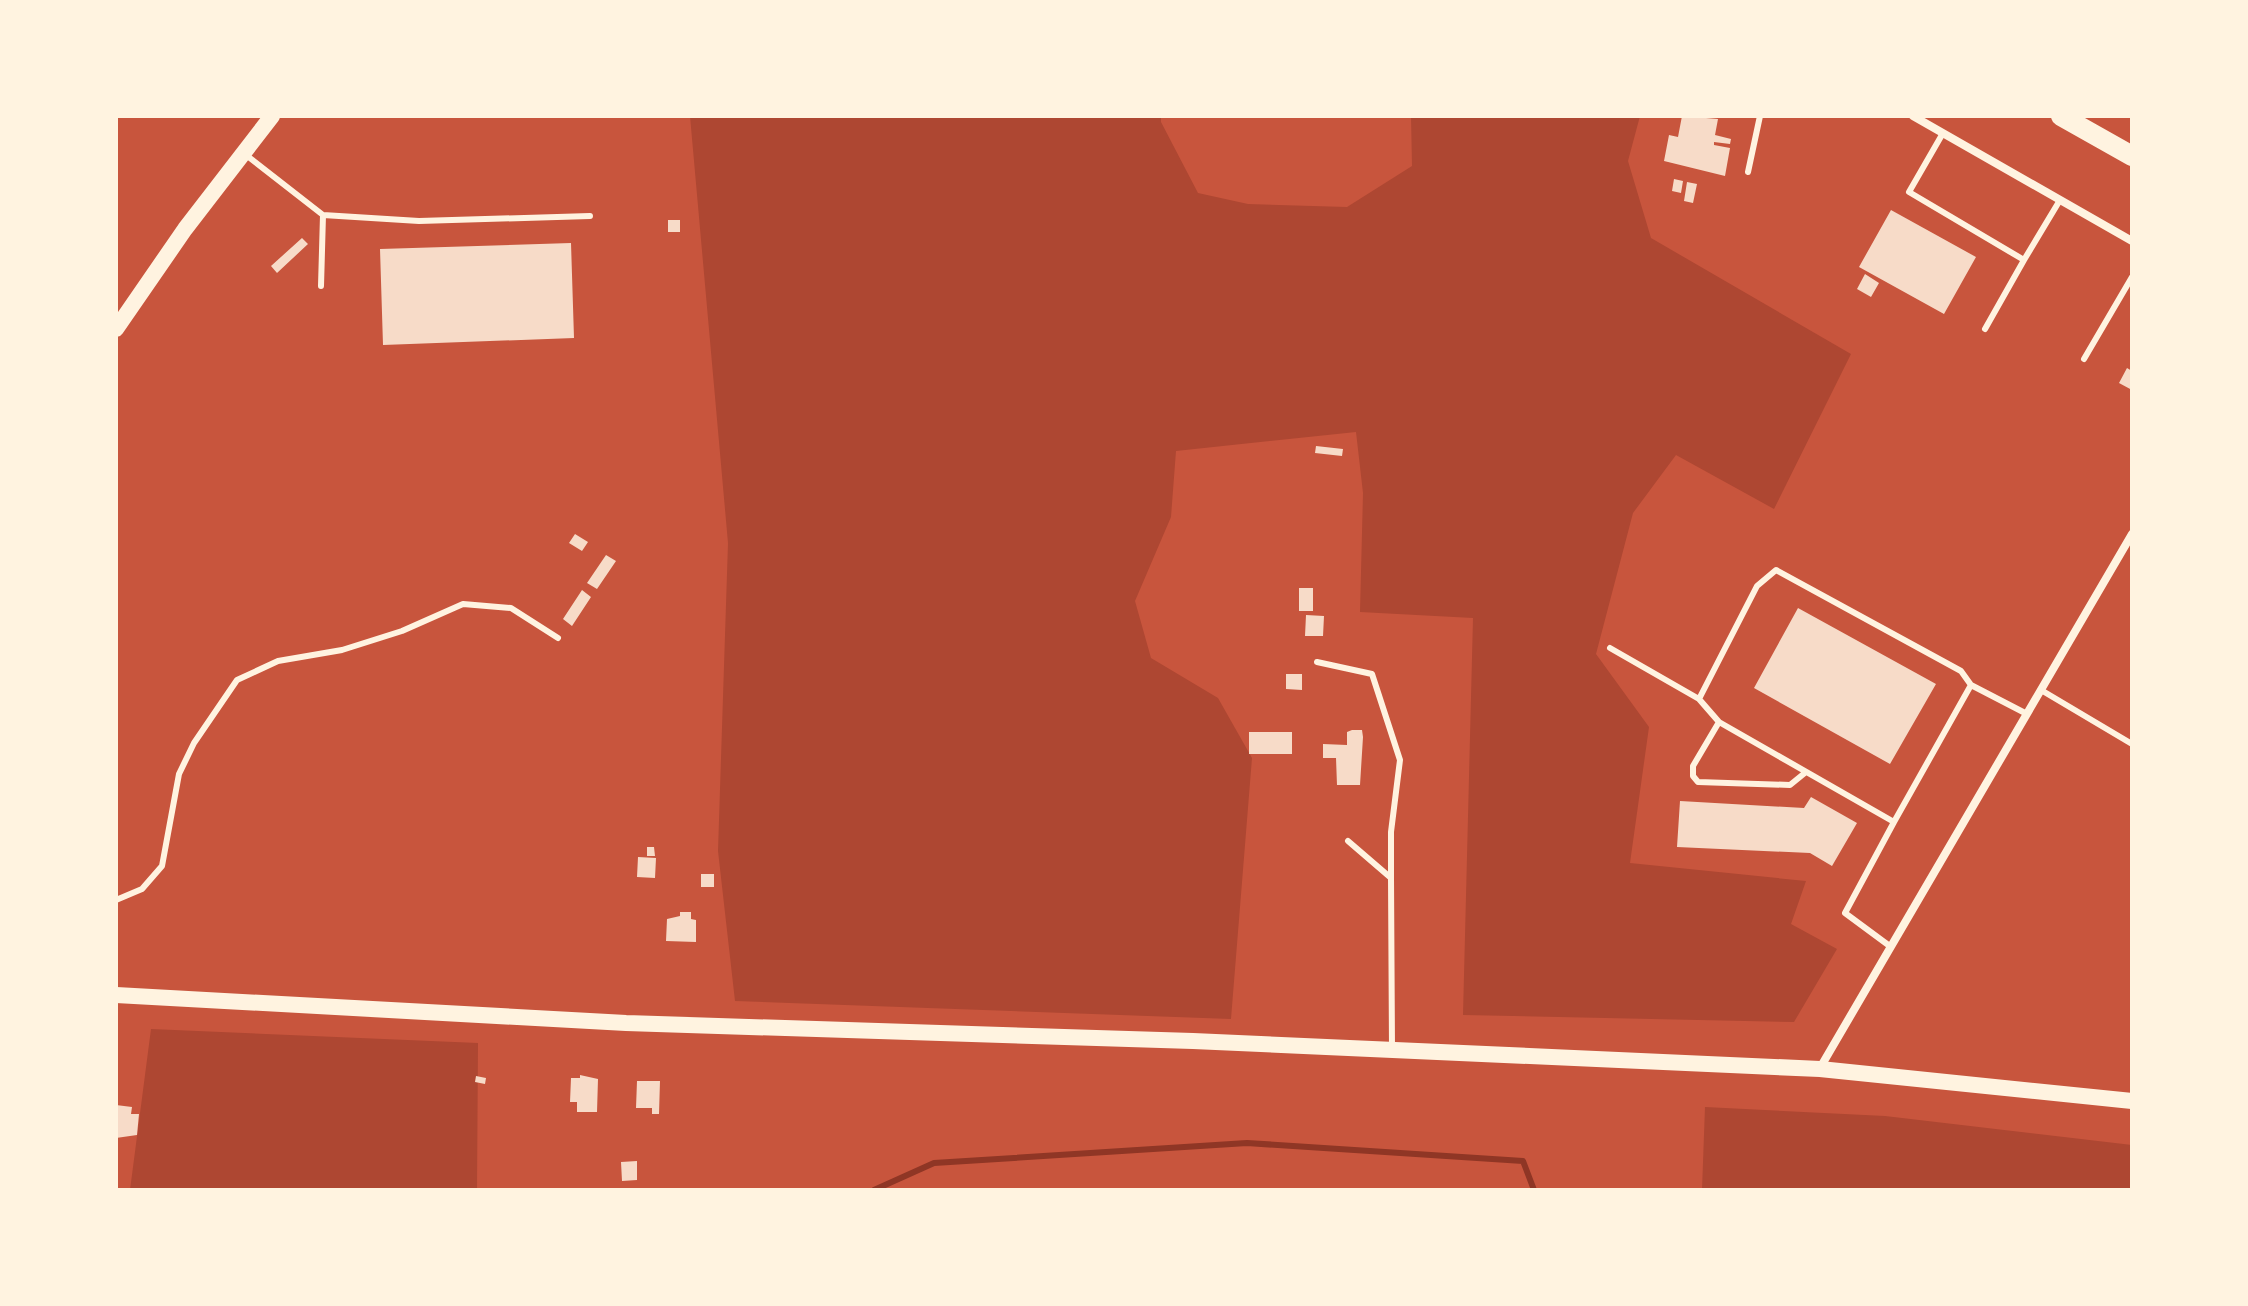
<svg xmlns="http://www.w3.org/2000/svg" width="2248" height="1306" font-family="Literata,serif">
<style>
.green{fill:#ae4732}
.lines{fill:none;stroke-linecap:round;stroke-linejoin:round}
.stream{stroke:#8f3625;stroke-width:6}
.building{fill:#f7dbc8}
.service{stroke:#fff3e0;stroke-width:6}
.minor{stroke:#fff3e0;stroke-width:8}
.secondary{stroke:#fff3e0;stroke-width:16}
.trunk{stroke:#fff3e0;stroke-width:20}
</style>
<rect width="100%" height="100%" fill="#c8553d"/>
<!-- green -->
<path class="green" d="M690,116H1161V122L1198,193L1248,204L1347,207L1412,166L1411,116H1640L1628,161L1651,238L1851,354L1774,509L1676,455L1633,513L1596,654L1649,727L1630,863L1806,881L1791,924L1837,949L1794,1022L1463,1015L1473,618L1360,612L1363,493L1356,432L1176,451L1171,517L1135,601L1151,658L1218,698L1252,758L1231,1019L735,1001L718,851L728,543Z
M151,1029L478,1043L477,1190H130Z
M1705,1107L1885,1116L2132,1145V1190H1702Z"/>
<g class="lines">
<!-- stream -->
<path class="stream" d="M874,1190L934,1163L1247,1143L1523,1161L1534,1190"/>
</g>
<!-- building -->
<path class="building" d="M1682,116L1718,119L1715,135L1731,139L1730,144L1714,142V145L1730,148L1725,176L1664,161L1669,135L1678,137Z
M1674,179L1683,181L1681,193L1672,191Z
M1687,182L1697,184L1693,203L1684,201Z
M1891,210L1976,257L1944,314L1859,267Z
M668,220H680V232H668Z
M302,238L308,244L277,273L271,266Z
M571,243L574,338L383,345L380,249Z
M1865,274L1879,283L1871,297L1857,289Z
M2127,368L2132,371V390L2119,383Z
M1316,446L1343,449L1342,456L1315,453Z
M575,534L588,542L582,551L569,543Z
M606,555L616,561L597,589L587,583Z
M1299,588H1313V611H1299Z
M582,590L591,597L572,626L563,619Z
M1798,608L1936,684L1890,764L1754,688Z
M1306,615L1324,616L1323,636H1305Z
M1286,674H1302V690L1286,689Z
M1352,730H1362L1363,737L1360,785H1337L1336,758H1323V744L1347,745V732Z
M1249,732H1292V754H1249Z
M1811,797L1857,823L1832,866L1810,853L1677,847L1680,801L1804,808Z
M647,847H654L655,856H647Z
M638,857L656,858L655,878L637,877Z
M701,874H714V887H701Z
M680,912H691V919L696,920V942L666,941L667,919L680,916Z
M580,1075L598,1079L597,1112H577V1102H570L571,1078H580Z
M476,1076L486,1078L485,1084L475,1082Z
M637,1081H660L659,1114H652V1108H636Z
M116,1105L132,1107L131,1114H139L137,1135L116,1138Z
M637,1161V1180L622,1181L621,1162Z"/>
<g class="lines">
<!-- service -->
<path class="service" d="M1943,133L1909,192L2024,260L2060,200
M246,155L323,215L321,286
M1748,172L1760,116
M323,215L419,221L590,216
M1985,329L2024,260
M2084,359L2132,277
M1610,648L1699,699
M1317,662L1372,674L1400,760L1391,832V878
M1971,685L1894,822L1719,722L1699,699L1757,586L1776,570L1961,671L1971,685L2027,714
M2041,690L2132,744
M1719,722L1693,766V776L1698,782L1790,785L1806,772
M1348,841L1391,878L1392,1049
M116,900L142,889L162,866L179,774L194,743L237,680L278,661L342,650L402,631L463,604L511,608L558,638
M1891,947L1845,913L1894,822"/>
<!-- minor -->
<path class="minor" d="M1913,116L2132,241
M1820,1068L2132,534"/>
<!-- secondary -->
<path class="secondary" d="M116,329L185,229L272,116
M116,995L626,1023L1193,1041L1820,1069L2132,1101"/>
<!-- trunk -->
<path class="trunk" d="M2061,116L2132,156"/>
</g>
<!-- border -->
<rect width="2248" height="1306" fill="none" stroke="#fff3e0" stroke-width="236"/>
</svg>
